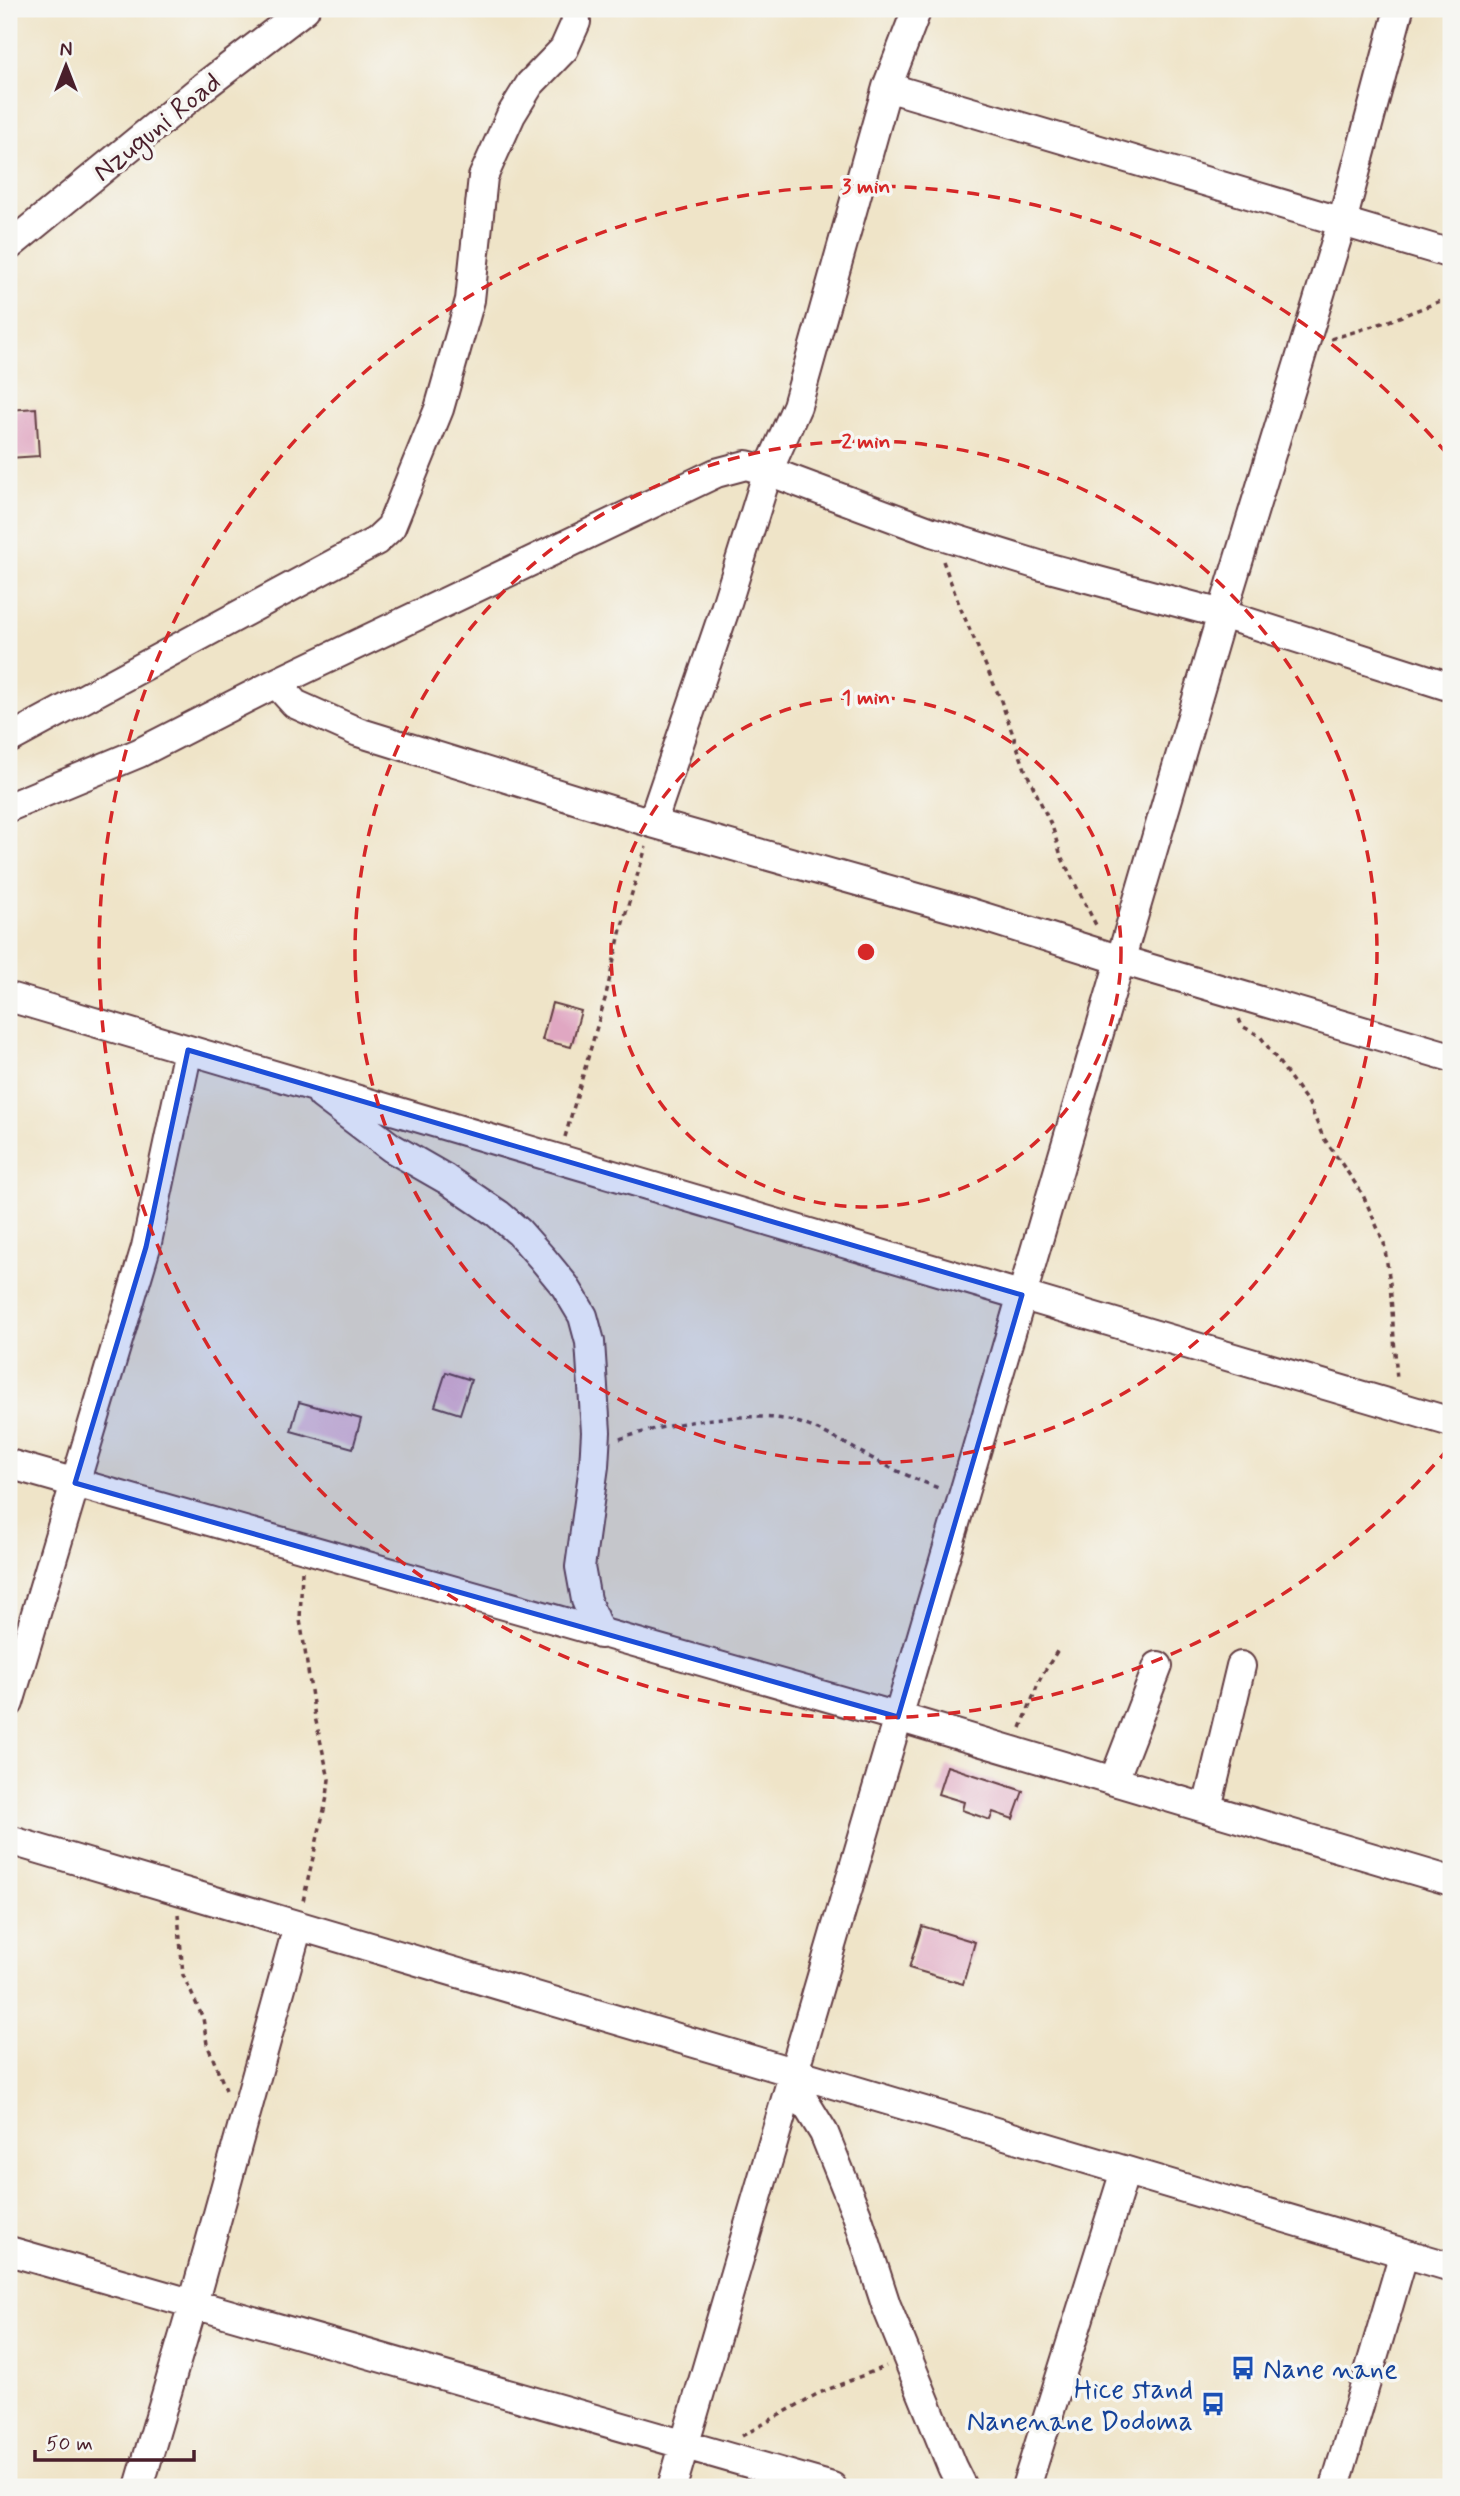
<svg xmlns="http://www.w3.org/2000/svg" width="1460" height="2496" font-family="Mynerve,sans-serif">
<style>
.building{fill:#e0a7c2}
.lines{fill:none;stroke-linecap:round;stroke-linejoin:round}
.minor-casing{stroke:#633d43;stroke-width:32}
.path{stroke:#633d43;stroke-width:3.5;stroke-dasharray:5 5;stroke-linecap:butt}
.minor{stroke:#fff;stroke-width:28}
.marked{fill:#1d4ed8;fill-opacity:0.2;stroke:#1d4ed8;stroke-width:5;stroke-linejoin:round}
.ring{fill:none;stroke:#d62828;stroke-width:3.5;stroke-dasharray:12 9}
.labels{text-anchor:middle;stroke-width:7;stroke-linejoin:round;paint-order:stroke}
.street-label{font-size:28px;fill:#4a1f2b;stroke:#f6f6f2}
.transit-label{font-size:28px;fill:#164399;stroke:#f6f6f2;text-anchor:start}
.centre{fill:#d62828;stroke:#f6f6f2;stroke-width:3.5}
.ring-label{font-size:21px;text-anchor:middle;font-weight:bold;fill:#d62828;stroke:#f6f6f2;stroke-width:7;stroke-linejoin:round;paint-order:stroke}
</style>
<rect width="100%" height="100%" fill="#f6f6f2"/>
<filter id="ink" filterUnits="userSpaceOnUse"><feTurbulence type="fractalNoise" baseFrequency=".0143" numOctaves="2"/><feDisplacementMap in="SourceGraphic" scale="14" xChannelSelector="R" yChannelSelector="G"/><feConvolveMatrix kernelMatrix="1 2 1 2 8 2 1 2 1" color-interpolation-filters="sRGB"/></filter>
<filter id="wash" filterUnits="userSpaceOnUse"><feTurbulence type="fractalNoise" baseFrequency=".00686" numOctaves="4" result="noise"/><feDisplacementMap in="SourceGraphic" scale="28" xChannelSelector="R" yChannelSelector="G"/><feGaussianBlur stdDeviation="1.57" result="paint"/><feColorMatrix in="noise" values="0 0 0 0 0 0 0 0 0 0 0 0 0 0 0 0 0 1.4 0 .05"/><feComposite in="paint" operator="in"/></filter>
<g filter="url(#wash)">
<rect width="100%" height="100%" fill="#efe4c8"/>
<g id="blocks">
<!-- building -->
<path class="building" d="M36,408L39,456L9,458V410Z
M552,1003L581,1011L571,1047L542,1040Z
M446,1372L471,1380L460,1414L435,1406Z
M299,1402L361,1419L353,1448L291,1431Z
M947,1766L1023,1791L1013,1819L993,1812L990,1820L962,1810L964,1802L938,1794Z
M922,1926L975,1942L963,1984L909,1968Z"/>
</g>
</g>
<g filter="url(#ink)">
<use href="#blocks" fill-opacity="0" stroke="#633d43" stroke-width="2"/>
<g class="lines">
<!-- minor casing -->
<g class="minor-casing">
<path id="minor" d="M887,87L1451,254
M9,246L203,87L305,9
M276,683L295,704L358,732L652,823L971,913L1121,960L1451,1057
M9,739L376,541L391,527L439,409L470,300L483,177L511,115L530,84L564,49L576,22L575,9
M9,807L139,753L276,683L716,473L746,465L768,471L932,532L1042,566L1222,614L1451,687
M652,823L725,609L768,471L797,406L887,87L917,9
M9,997L1451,1422
M322,1095L392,1148L446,1179L498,1214L519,1232L542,1258L565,1286L583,1316L590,1342L596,1432L594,1466L580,1567L586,1600L600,1634
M9,1464L898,1717L1451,1881
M9,1703L146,1247L188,1050
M1114,1780L1158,1666
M1207,1808L1241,1666
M9,1840L1451,2267
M794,2072L803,2099L824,2133L857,2215L886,2305L952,2467L962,2487
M9,2251L832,2487
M139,2487L193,2304L298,1926
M672,2487L1222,614L1342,222L1399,9
M1026,2487L1125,2171
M1335,2487L1404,2253"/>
</g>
<!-- path -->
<path class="path" d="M1331,339L1389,321L1451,297
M943,561L960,607L1000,698L1025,769L1053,829L1061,856L1097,927
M1239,1019L1242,1026L1260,1036L1309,1104L1323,1137L1362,1193L1371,1213L1384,1243L1390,1283L1397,1380
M565,1137L605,999L621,929L646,847
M620,1439C666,1423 753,1408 800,1423C831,1433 858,1452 887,1466C905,1475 923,1482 941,1489
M302,1571L300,1620L304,1644L315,1717L329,1779L327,1797L303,1901
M1021,1728L1040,1679L1059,1648
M178,1914L183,1975L203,2018L207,2044L226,2090
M742,2436L817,2394L886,2366"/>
<!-- minor -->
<use href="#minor" class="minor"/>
</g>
</g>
<!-- marked area -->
<path class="marked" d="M188,1050L1022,1295L898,1717L75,1483L146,1247Z"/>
<!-- distance rings -->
<g class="ring">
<circle cx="866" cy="952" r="255"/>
<circle cx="866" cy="952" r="511"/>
<path d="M1448 1449A766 766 0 1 1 1448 455"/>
</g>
<!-- icons -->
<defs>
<g id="bus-bare" transform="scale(1.89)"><path d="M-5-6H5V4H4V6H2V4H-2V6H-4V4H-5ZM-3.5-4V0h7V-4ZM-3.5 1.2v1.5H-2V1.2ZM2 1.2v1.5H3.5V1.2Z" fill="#1a4fb4" stroke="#f6f6f2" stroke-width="2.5" paint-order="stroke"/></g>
</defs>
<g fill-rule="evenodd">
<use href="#bus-bare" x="1243" y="2368"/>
<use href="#bus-bare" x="1213" y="2404"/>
</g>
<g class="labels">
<!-- street labels -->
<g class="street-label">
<text transform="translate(156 126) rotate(-39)" y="10">Nzuguni Road</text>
</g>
<!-- transit labels -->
<g class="transit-label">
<text x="1263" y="2378">Nane nane</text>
<text x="1193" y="2398" text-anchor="end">Hice stand<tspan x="1193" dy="32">Nanenane Dodoma</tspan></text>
</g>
</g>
<circle cx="866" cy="952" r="10" class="centre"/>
<g class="ring-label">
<text x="866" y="193">3 min</text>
<text x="866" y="448">2 min</text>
<text x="866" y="704">1 min</text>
</g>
<!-- margin -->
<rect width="1460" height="2496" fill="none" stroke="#f6f6f2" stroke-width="35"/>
<!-- north arrow -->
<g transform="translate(66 66)" stroke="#f6f6f2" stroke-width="5" paint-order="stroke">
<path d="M0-5L12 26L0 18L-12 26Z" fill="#4a1f2b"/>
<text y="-10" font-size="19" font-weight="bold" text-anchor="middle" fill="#4a1f2b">N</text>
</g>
<!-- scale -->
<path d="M35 2450v10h159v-10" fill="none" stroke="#4a1f2b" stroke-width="3.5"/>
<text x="46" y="2450" font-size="21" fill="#4a1f2b" stroke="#f6f6f2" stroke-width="5" paint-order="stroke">50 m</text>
</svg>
